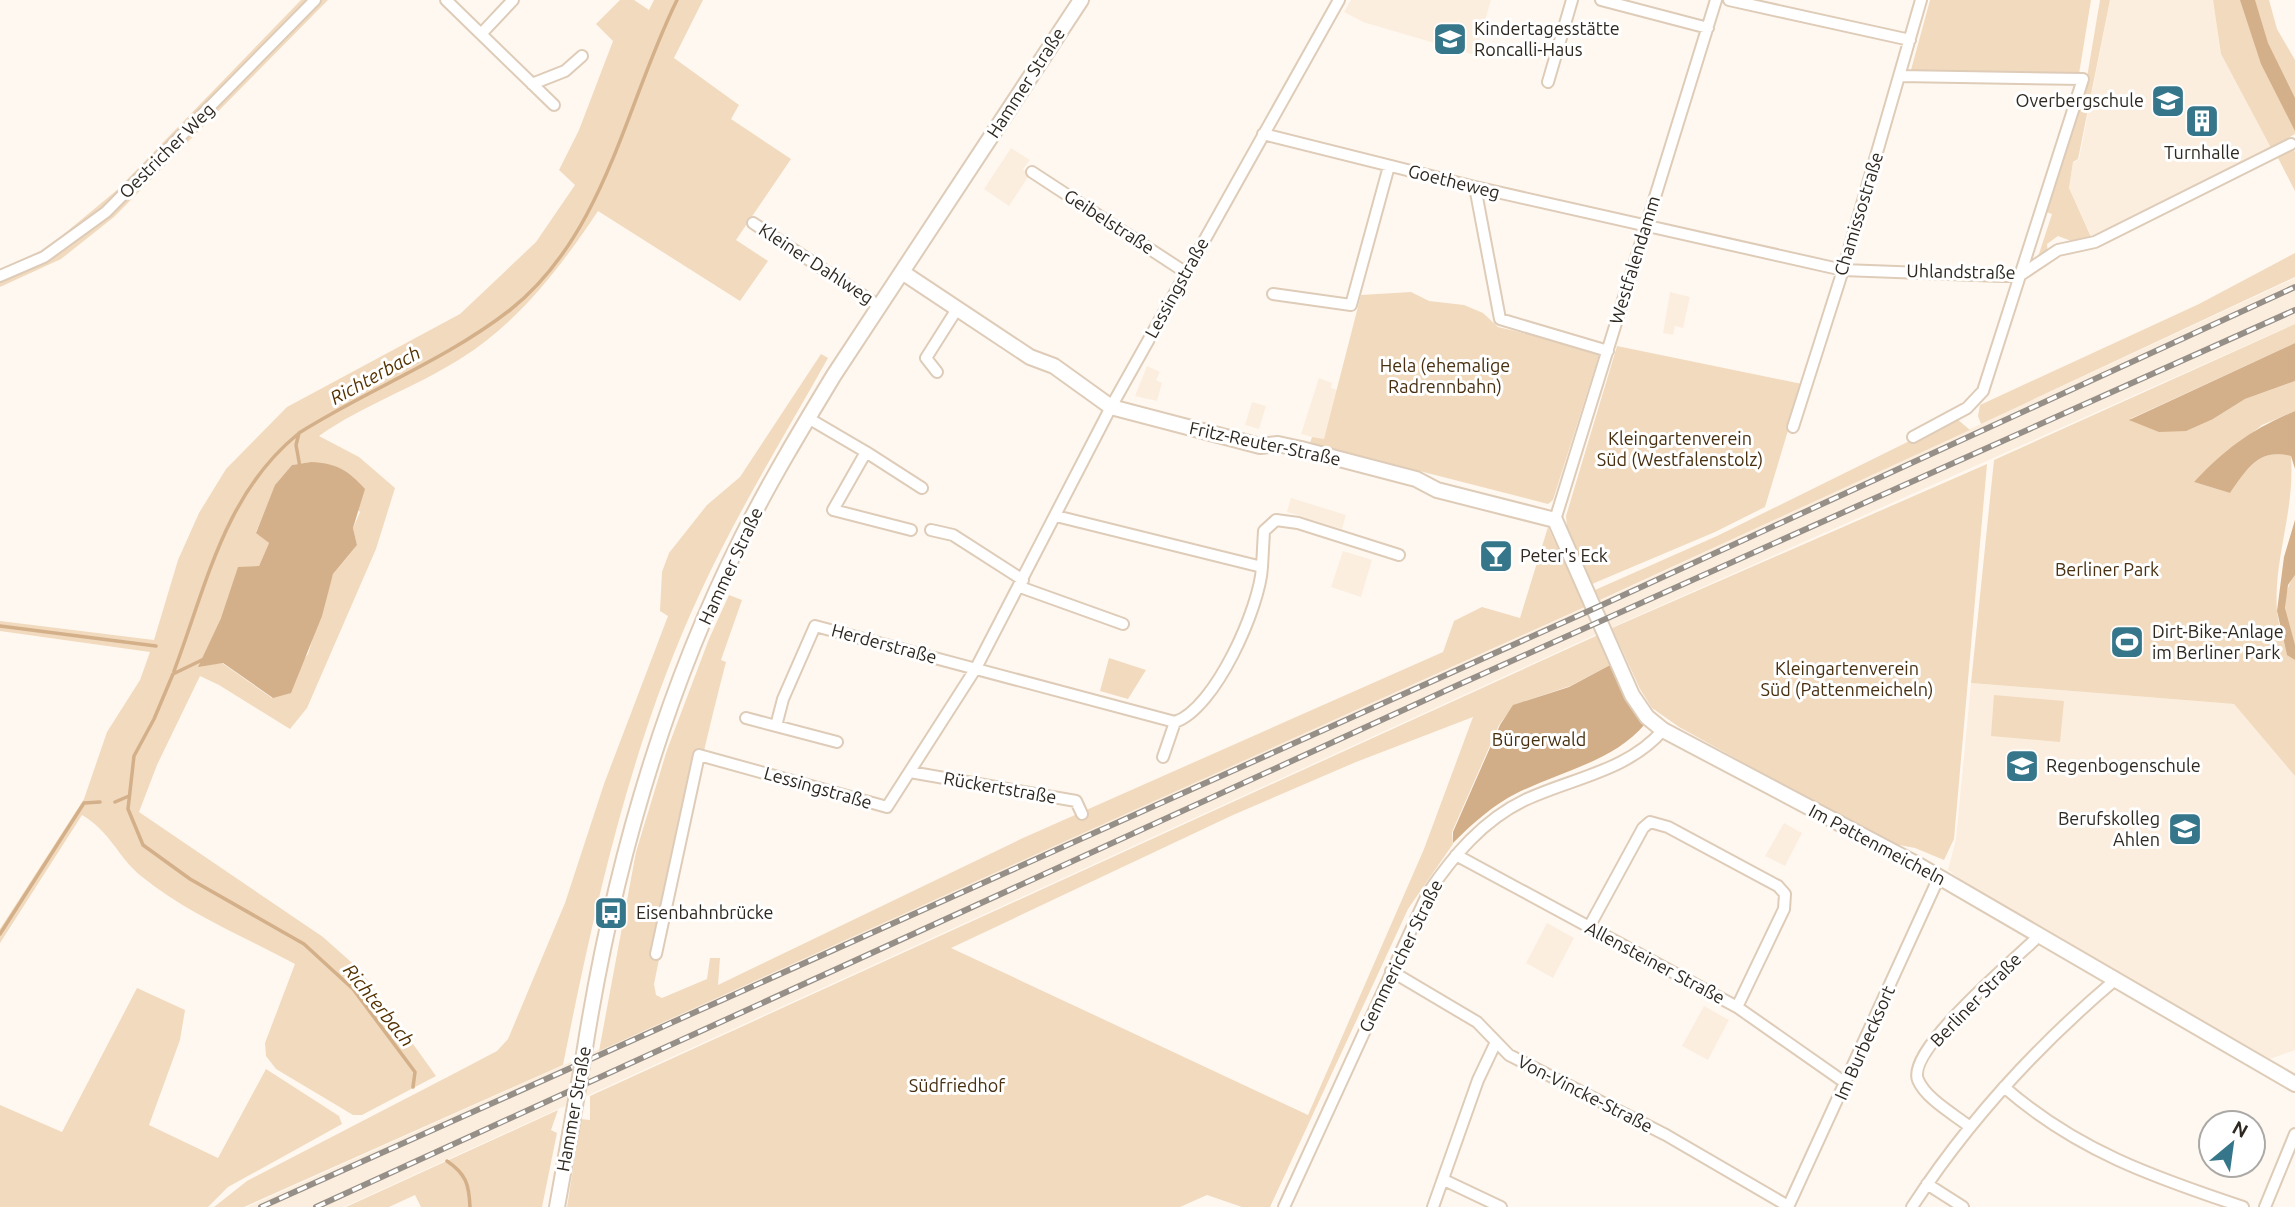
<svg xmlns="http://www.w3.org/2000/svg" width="2295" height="1207" font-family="Ubuntu,sans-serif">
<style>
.built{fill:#fceede}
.green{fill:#f2dabe;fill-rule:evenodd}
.forest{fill:#d1ae87}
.water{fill:#d3b089}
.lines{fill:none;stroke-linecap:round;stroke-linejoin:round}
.stream{stroke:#d3b089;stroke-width:3.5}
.street-casing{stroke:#deccb8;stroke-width:14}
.secondary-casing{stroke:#deccb8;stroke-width:18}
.street{stroke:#fff;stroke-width:10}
.secondary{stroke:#fff;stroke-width:14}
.rail-casing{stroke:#958f87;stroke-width:6}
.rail{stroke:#fff;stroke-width:3.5;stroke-dasharray:10;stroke-linecap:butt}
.secondary-bridge-casing{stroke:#deccb8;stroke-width:18;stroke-linecap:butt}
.secondary-bridge{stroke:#fff;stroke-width:14}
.labels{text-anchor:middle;stroke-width:6;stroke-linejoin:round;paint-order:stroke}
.poi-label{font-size:18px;fill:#2e2820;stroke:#fff;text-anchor:start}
.street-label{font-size:18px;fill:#2e2820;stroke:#fff}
.park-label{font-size:18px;fill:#472f0f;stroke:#fff}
.water-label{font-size:19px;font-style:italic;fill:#543200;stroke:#fff}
</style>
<rect width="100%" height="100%" fill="#fff8f0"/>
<!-- built -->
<path class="built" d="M1351,0H1491L1475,55L1363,22L1344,12Z
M2110,0H2213L2221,54L2271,148L2091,236L2069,188L2073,163L2079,159Z
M1011,148L1030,160L1023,169L1030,174L1009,206L984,189Z
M2295,278V324L1597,634L344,1207H247L1600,601Z
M1670,292L1690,297L1683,328L1675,326L1673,335L1663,333Z
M1147,366L1160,372L1156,380L1162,383L1157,401L1135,396Z
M1319,378L1332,383L1331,388L1338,390L1324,440L1301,434Z
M1252,402L1266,406L1259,429L1245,425Z
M1291,498L1346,515L1342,529L1287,512Z
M1343,551L1372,560L1361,597L1331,587Z
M1971,683L2234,704L2295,776V1050L2270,1059L1967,884L1948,870L1956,839Z
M1784,823L1802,833L1785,866L1765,856Z
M1547,923L1574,938L1553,978L1526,963Z
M1704,1006L1729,1020L1708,1060L1682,1046Z"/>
<!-- green -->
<path class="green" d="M301,0H310L104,209L71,235L64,234L117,190Z
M319,0H328L114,217L61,259L0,287V281L70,244Z
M620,0H634L649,10L654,0H703L674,58L739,105L731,119L791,159L736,240L768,261L740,301L598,211C560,268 519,322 460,359C414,388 363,405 319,436L359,457L395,488L376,549L307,708L290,729L219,685L200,676L157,765L139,812L323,937L360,970L436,1076L362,1115H353L276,1069L266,1056L265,1043L295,964C245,937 186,913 141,876C117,856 111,832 82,815L0,943V929L84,799L107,732L140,680L150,652L0,631V621L154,640L178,560L199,513L226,469L287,407L460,314L536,242L575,185L559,170L579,130L613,41L596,24ZM311,462L360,512L353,528L357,545L333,574L308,654L272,698L222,663L199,666L221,618L259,566L269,543L256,532L276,484L292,465Z
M1930,0H2091L2079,74L1911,70Z
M2100,0H2110L2078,159L2073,162L2069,188L2091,237L2074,242L2058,236L2047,244L2048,256L2037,260L2052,214L2046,212L2086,83Z
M2213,0H2269L2277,29L2295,60V134L2271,148L2221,54Z
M2293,148L2295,152V191L2277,156Z
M2295,253V277L1981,424L1978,416L1980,405L2199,304Z
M1411,292L1429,301L1464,305L1483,313L1498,327L1600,352L1553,500L1548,504L1310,443L1312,437L1324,439L1361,295Z
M2295,324V343L2130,419H2213L2245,399L2295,381V411L2262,425L2194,482L2230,493C2248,468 2258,448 2291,456C2295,513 2273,559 2277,612C2279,626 2284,641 2287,654L2295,660V776L2234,704L1971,683L1994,460Z
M1617,346L1802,384L1765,507L1715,532L1592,584L1567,528L1566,516Z
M821,354L828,358C785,435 738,511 701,591C631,741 595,905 563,1065L244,1207H214L247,1181L459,1071L497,1051L508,1039L565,903L604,784L668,616L660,611L662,572L669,553L707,505L740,477Z
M1956,418L1970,430L1600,600L1595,590L1717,536Z
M1987,464L1954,839L1944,860L1915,848L1889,843L1679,727L1652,708L1640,689L1612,628Z
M1548,527L1585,607L599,1051L636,852L667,750L709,639L729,595L742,600L721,660L726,662C698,769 676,876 654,984L656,995L662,998L707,979L710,958H720L718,985L1023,838L1443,652L1454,621L1482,607L1520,618Z
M2295,575V645C2284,626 2280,593 2295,575Z
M1598,635L1612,664L1570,686L1514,705L1499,725L1452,832L1453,844L1408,909L1270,1207H1242L1207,1195L1180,1207H567L581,1119L590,1120V1096ZM1473,717L1424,849L1308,1115L951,948L1233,815L1356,762Z
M1109,658L1146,670L1128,699L1100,691Z
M1994,695L2064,701L2060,742L1991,736Z
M137,988L185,1010L180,1040L149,1125L218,1158L266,1069L339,1116L342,1124L228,1187L208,1207H0V1105L62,1132Z
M558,1110L551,1130L557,1133L542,1207H421L415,1195L389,1207H346Z"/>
<!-- forest -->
<path class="forest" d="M1612,664L1632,708L1645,724C1613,762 1561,771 1517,793C1493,805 1472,824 1453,843V832L1500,725L1513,705L1569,687Z"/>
<!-- water -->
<path class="water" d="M2240,0H2255L2268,43L2295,98V131L2261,64Z
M2295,343V381L2245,399L2213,419L2186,431L2159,432L2129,420Z
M2295,411V469L2291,456C2258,448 2248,468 2230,493L2194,482C2226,448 2252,429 2295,411Z
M311,462C336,463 348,470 365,489L353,528L357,545L333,574L322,616L291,693L273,698L223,663L198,667L221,618L238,567L259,566L269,543L256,533L275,485L292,465Z
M2295,520V575L2288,585L2285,608L2295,645V660L2287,655L2277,611L2284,557Z"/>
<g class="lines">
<!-- stream -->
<path class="stream" d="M300,467L296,445L299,433C367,390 446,360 510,310C605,235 626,103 677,0
M0,626L156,646
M204,659L173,674L154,719L134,756L128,809L143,845L190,879L304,944L353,989L415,1072L413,1087
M174,671C206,587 224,494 298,434
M115,802L129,796
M0,934L84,803L100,802
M447,1161C466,1174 469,1184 470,1207"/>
<!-- street casing -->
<g class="street-casing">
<path id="street" d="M446,0L554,105
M1601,0L1708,28
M1729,0L1910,40
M481,34L513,0
M1900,76L2083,79L1983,391L1967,408L1913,437
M1548,82L1572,0
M532,84L565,71L582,56
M1263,134L1475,187L1843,270L2002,276L2022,274L2058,250L2095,242L2291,144
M1032,172L1185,272
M1475,187L1500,319L1608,351
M753,223L879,306
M0,276L44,257L106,212L315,0
M1273,294L1351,305L1389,166
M937,372L926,358L957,309
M808,418L866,452L833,510L911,530
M1793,427L1843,270L1921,0
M866,452L922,488
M1555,520L1716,0
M931,530L953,535L1023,580
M1262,567L1264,531L1276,520L1298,523L1399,555
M1020,587L1123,624
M746,718L776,726
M837,742L776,726L783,699L815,626L1175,722C1215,709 1260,607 1262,567L1056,516
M1163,757L1175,722
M910,772L1076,801L1082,814
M1456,855L1737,1007L1847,1084
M1589,927L1643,828L1650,822L1668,827L1778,886L1785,894L1784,909L1737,1007
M656,954L699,755L887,807L976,668L1111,407L1339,0
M1391,971L1477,1022L1509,1055L1666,1135L1788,1206
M2004,1087C2076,1150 2153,1177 2243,1207
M1970,1127C1955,1115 1926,1099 1918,1080C1906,1050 2016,958 2039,936
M1444,1180L1501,1207
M1927,1184L1963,1207
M1284,1207L1428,893C1453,856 1483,820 1525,800C1572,778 1628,771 1663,730
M1433,1207L1478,1080L1496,1042
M1788,1207L1939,877
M1912,1207C1968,1121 2037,1046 2115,980
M2265,1207L2295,1134"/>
</g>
<!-- secondary casing -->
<g class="secondary-casing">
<path id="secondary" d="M902,272L1030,357L1054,366L1111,407L1260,446L1278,444L1301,449L1416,479L1437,490L1555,520L1632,695L1647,717L1663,730L1920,866L2295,1084
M584,1054C612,875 661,699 742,537C770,481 802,428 834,375L1081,0
M557,1207L576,1100"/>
</g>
<!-- street -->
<use href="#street" class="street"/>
<!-- secondary -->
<use href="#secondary" class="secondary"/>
<!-- rail casing -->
<g class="rail-casing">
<path id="rail" d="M261,1207L1602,605L2295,287
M316,1207L1458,685L2295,310"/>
</g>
<!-- rail -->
<use href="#rail" class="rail"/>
<!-- secondary-bridge casing -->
<g class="secondary-bridge-casing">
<path id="secondary-bridge" d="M576,1100L584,1054"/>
</g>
<!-- secondary-bridge -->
<use href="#secondary-bridge" class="secondary-bridge"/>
</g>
<!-- icons -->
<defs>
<g id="school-square" transform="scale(1.75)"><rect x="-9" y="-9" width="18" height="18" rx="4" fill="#36768a" stroke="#fff"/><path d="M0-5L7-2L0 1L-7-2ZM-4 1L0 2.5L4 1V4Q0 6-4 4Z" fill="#fff"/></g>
<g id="building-square" transform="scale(1.75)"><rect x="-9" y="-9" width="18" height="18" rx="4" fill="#36768a" stroke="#fff"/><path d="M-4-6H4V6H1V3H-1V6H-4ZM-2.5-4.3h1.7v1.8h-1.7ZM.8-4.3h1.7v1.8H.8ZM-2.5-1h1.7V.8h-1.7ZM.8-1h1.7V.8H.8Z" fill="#fff"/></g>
<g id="bar-square" transform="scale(1.75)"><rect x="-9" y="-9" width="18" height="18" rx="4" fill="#36768a" stroke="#fff"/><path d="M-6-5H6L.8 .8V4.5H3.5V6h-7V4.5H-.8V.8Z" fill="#fff"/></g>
<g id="stadium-square" transform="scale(1.75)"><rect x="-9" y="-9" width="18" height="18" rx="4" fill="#36768a" stroke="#fff"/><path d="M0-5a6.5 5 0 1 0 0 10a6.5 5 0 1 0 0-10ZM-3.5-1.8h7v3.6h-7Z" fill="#fff"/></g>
<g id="bus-square" transform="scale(1.75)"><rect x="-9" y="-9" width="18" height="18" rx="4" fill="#36768a" stroke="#fff"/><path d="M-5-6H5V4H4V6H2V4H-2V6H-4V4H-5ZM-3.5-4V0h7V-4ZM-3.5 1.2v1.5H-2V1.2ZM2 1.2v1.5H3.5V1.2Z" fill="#fff"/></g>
</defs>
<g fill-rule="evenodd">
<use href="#school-square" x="1450" y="39"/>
<use href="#school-square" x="2168" y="101"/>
<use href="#building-square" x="2202" y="121"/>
<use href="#bar-square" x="1496" y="556"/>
<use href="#stadium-square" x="2127" y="642"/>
<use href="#school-square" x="2022" y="766"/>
<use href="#school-square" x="2185" y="829"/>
<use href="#bus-square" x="611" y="913"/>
</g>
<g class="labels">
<!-- poi labels -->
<g class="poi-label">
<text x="1474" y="35">Kindertagesstätte<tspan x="1474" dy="21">Roncalli-Haus</tspan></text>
<text x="2144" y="107" text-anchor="end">Overbergschule</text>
<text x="2202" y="159" text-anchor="middle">Turnhalle</text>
<text x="1520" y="562">Peter's Eck</text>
<text x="2152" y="638">Dirt-Bike-Anlage<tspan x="2152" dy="21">im Berliner Park</tspan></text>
<text x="2046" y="772">Regenbogenschule</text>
<text x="2160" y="825" text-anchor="end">Berufskolleg<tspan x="2160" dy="21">Ahlen</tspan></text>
<text x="636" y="919">Eisenbahnbrücke</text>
</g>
<!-- street labels -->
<g class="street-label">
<text transform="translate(1026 83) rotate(-57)" y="6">Hammer Straße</text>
<text transform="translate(167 151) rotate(-45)" y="6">Oestricher Weg</text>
<text transform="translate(1454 182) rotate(14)" y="6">Goetheweg</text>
<text transform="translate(1859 214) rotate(-73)" y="6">Chamissostraße</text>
<text transform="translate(1109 222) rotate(33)" y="6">Geibelstraße</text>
<text transform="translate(1635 260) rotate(-73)" y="6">Westfalendamm</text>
<text transform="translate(816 264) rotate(33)" y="6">Kleiner Dahlweg</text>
<text transform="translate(1961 272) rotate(1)" y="6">Uhlandstraße</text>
<text transform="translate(1177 288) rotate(-61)" y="6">Lessingstraße</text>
<text transform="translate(1265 444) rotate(12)" y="6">Fritz-Reuter-Straße</text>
<text transform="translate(731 566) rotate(-65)" y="6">Hammer Straße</text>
<text transform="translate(884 644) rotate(15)" y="6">Herderstraße</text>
<text transform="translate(818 788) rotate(16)" y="6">Lessingstraße</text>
<text transform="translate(1000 788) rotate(10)" y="6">Rückertstraße</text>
<text transform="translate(1877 845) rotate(28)" y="6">Im Pattenmeicheln</text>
<text transform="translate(1401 956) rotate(-64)" y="6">Gemmericher Straße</text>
<text transform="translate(1655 963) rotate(28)" y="6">Allensteiner Straße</text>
<text transform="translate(1976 1000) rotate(-46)" y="6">Berliner Straße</text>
<text transform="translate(1865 1043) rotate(-66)" y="6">Im Burbecksort</text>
<text transform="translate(1585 1094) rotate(27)" y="6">Von-Vincke-Straße</text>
<text transform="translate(574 1109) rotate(-80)" y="6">Hammer Straße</text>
</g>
<!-- park labels -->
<g class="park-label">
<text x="1445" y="372">Hela (ehemalige<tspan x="1445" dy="21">Radrennbahn)</tspan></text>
<text x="1680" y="445">Kleingartenverein<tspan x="1680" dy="21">Süd (Westfalenstolz)</tspan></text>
<text x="2107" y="576">Berliner Park</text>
<text x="1847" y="675">Kleingartenverein<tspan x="1847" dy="21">Süd (Pattenmeicheln)</tspan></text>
<text x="1539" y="746">Bürgerwald</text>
<text x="957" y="1092">Südfriedhof</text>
</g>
<!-- water labels -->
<g class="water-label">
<text transform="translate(375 375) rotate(-29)" y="7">Richterbach</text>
<text transform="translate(379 1005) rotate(51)" y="7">Richterbach</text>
</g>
</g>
<!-- north arrow -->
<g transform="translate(2232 1144) rotate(29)"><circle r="33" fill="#ffffff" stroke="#aba9a6" stroke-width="2"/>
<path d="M0-5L12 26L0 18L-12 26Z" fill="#36768a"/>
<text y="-10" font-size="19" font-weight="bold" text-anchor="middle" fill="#2e2820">N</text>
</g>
</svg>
